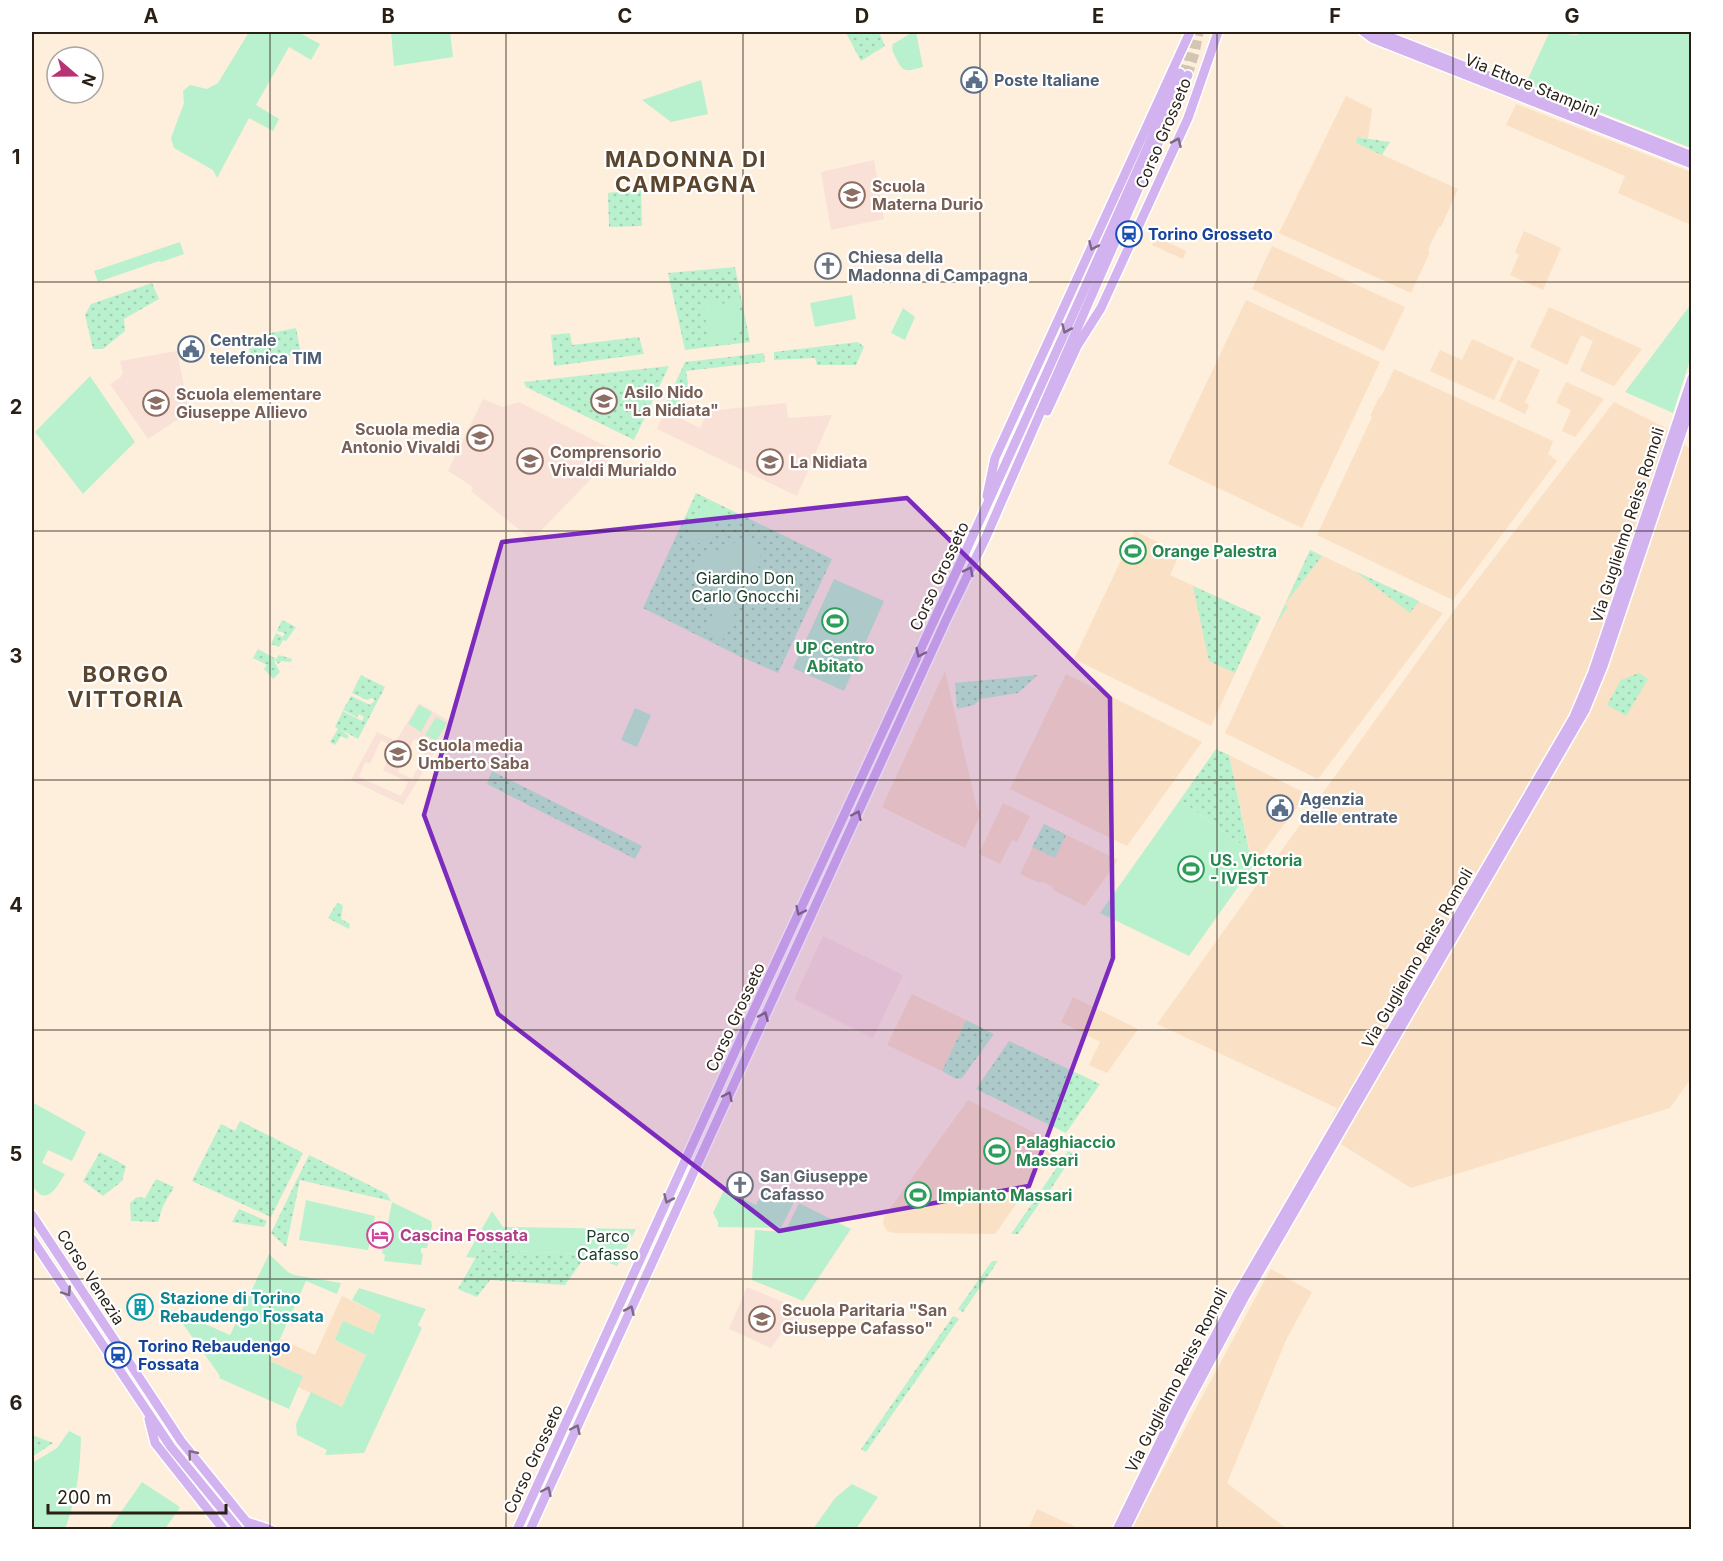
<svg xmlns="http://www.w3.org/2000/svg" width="1723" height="1561" font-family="Inter,sans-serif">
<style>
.built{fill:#fae0c4}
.education{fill:#f9e1d7;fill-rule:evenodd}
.grass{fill:url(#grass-dots)}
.park{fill:#b9f1ce}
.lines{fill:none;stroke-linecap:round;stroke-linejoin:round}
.major-tunnel{stroke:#d3c5b4;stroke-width:9;stroke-dasharray:9 4.5;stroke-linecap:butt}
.major-casing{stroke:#fff;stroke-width:12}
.major{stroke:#d2b3f0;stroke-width:9}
.oneway{stroke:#7e6982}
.marked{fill:#7b2cbf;fill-opacity:0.2;stroke:#7b2cbf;stroke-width:4.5;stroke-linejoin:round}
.grid{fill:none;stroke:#291f15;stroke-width:1.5;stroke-opacity:0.55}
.labels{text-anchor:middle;stroke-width:4.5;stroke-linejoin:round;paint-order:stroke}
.service-label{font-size:16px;font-weight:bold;fill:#4e5e75;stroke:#fff;text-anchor:start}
.street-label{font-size:16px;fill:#291f15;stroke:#fff}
.education-label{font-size:16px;font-weight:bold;fill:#785e54;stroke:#fff;text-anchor:start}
.transit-label{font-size:16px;font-weight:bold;fill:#164399;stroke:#fff;text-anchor:start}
.worship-label{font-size:16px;font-weight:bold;fill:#5b616d;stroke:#fff;text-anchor:start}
.leisure-label{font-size:16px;font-weight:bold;fill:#27864d;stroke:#fff;text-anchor:start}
.park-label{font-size:16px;fill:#1b3e2a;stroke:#fff}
.hotel-label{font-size:16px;font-weight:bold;fill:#b23c85;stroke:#fff;text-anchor:start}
.culture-label{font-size:16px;font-weight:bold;fill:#0d838f;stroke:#fff;text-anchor:start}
.district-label{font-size:22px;font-weight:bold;letter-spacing:1.5px;fill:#5b452c;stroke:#fff}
.neatline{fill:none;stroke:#291f15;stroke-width:2}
.grid-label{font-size:20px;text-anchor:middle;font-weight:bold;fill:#291f15}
</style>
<defs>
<pattern id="grass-dots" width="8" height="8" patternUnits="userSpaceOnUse" patternTransform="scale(1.5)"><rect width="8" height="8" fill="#b9f1ce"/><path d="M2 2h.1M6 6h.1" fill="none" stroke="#9fceb0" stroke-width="1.8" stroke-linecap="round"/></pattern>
</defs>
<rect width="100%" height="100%" fill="#feeedc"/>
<!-- built -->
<path class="built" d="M1346,96L1372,109L1368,138L1357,137L1356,143L1458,189L1441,227H1439L1430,245L1428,251L1430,252L1411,293L1279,233Z
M1516,104L1691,172V225L1618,193L1625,176L1506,125Z
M1524,231L1561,248L1543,290L1510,275L1519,255L1515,252Z
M1156,237L1186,251L1183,259L1152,245Z
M1272,246L1405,307L1384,351L1252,289Z
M1246,300L1380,362L1302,528L1168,464Z
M1549,307L1642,349L1614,386L1580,371L1593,341L1581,335L1567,365L1530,347Z
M1472,339L1514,358L1494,400L1430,371L1440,350L1462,360Z
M1518,360L1540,370L1525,402L1529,405L1525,414L1499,401Z
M1394,369L1553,441L1548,454L1557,461L1453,600L1317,535L1372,417L1370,416L1378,399L1382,395Z
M1566,382L1604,399L1575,437L1562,431L1571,410L1556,403Z
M1614,402L1664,427L1691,450L1692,1077L1670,1108L1411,1188L1325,1134L1337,1108L1157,1024L1455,609Z
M1135,531L1180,553L1170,575L1261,617L1211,726L1074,659Z
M1310,550L1443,613L1318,779L1225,733Z
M945,671L977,808L981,813L965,848L882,807Z
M1066,674L1202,742L1127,846L1010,789Z
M1229,755L1307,794L1258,859L1250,852Z
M1003,803L1030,816L1017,842L1012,840L1000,864L979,854Z
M1044,824L1118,860L1085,906L1053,890V887L1043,882L1039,883L1020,874Z
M912,994L966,1020L942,1071L887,1045Z
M1073,997L1138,1029L1107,1073L1089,1065L1100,1042L1061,1022Z
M968,1100L1058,1144L995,1234L895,1233L887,1231L883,1224L884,1217Z
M1271,1269L1312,1292L1286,1340L1227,1483L1287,1529H1131Z
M342,1296L381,1315L373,1334L335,1340L366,1355L342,1407L298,1387L303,1376L270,1361L280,1339L315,1355Z
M1037,1509L1076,1527L1074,1529H1028Z"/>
<!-- education -->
<path class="education" d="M874,160L884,219L831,230L821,172Z
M177,351L189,412L148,439L110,384L120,378L123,373L120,361Z
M483,399L503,407L519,402L617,452L532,540L471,491L473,488L469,484L448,471Z
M786,403L788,418L832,415L797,496L657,429L665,411L700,428L708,411Z
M419,703L452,723L403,805L351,780L377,732L396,741ZM414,739L429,746L412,779L398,772ZM381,740L394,747L383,770L408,782L401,796L359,777L365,762L370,764Z
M823,936L903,975L873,1038L794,999Z
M747,1287L799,1309L771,1348L729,1329Z"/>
<!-- grass -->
<path class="grass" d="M850,32H879L885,46L861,61L846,33Z
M1357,137L1390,142L1382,155L1356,143Z
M641,189L642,226L609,227L608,193Z
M735,267L750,342L685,350L668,273Z
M152,283L159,299L124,319L125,331L103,349H93L85,315L91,304Z
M296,328L301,354L252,364L247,338Z
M570,333L572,345L639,337L644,354L554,366L551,335Z
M858,342L864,347L856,365H817L815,358L774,360V352Z
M764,353L765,362L686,371L688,384L675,410L665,405L685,362Z
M669,366L634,440L526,387L524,382Z
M696,493L832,559L778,673L737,655L643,608Z
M1310,550L1322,556L1285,604L1288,607L1276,624Z
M1355,571L1419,601L1410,613Z
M1193,586L1261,617L1235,673L1209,661Z
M282,620L296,627L286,641L283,640L279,647L271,644L276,633L283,637L285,633L277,631Z
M258,649L276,659L279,655L292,659L291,662L281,661L278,664L275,660L274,661L280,672L273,679L264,669L267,665L253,658Z
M1639,673L1648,679L1626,716L1607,705L1621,680Z
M361,675L385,687L358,739L340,729L349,736L347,739L341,736L335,745L330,742L338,729L335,727L343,711L362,721L364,717L359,714L357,717L343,710L351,696L370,705L375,700L372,698L367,700L352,693Z
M1038,675L1018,693L980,699L974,705L957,709L955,683Z
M1216,749L1229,755L1249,850L1180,800Z
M492,771L642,846L635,859L487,784Z
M1044,824L1066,835L1055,858L1032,847Z
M337,903L343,905L341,919L350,924L349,929L328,918Z
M966,1020L994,1034L962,1078L956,1079L942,1071Z
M1009,1041L1100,1084L1066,1133L976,1089Z
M240,1121L303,1153L271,1217L192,1181L221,1124L235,1131Z
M1068,1151L1074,1154L1048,1193L1042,1189Z
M100,1152L126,1166L122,1181L103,1196L83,1181Z
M309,1155L387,1194L391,1201L300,1180L286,1247L271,1233Z
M156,1179L174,1187L163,1206L158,1222L131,1221L130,1203L137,1197L145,1198Z
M1039,1194L1044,1197L1018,1234H1011Z
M239,1209L267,1221L264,1227L232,1222Z
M480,1250L587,1254L565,1285L490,1280L477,1297L458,1289Z
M992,1261H998L963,1312L958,1309Z
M953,1316L959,1319L866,1452L861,1449Z
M32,1435L53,1443L32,1457Z"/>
<!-- park -->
<path class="park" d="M249,32H298L320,44L311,60L289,47L256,105L279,119L273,131L249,118L217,178L213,170L174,148L171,138L184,103L183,91L190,85L207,89L218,83Z
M391,32H450L453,57L394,66Z
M913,32H916L923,67C907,71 903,74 896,58C893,52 891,50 893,44Z
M1579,32H1691V148L1526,83L1549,33L1578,35Z
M701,80L708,114L671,122L642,100Z
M180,242L184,254L161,262L159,261L98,282L94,271Z
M852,295L856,319L815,327L810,303Z
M716,300L726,305L729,300H740L738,307C752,331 731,343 709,343C711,326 701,319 705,304Z
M1691,304V357L1673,413L1625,392Z
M903,308L915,317L905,340L891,333Z
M90,376L135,442L83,494L35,432Z
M703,502L721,511L705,546L686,537Z
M743,537C761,544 760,548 761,565C756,569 749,572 746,578C746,579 746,581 745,582C735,600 704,585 693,576L699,561L708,553L731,545Z
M834,579L884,601L844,691L793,668Z
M720,597L739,605L723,640L705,631Z
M419,705L432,712L421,732L408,724Z
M635,708L651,715L637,747L621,740Z
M436,717L447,723L436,741L425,735Z
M1180,800L1249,850L1258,859L1189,956L1100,913Z
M32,1102L86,1132L72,1161L48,1150L42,1163L65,1174C56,1188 46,1208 32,1185Z
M766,1186L795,1200L781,1228L718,1227V1222L713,1213L724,1190L756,1205Z
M306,1200L375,1216L368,1250L299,1240Z
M392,1202L431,1221L432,1225L427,1248H421V1253L423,1254L421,1265L384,1261L385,1255L382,1253Z
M799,1203L851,1229L803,1301L752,1280L755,1230L785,1232Z
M492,1211L503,1227L636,1229L617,1266L587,1254L480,1250L475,1258L466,1257Z
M269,1254L288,1272L294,1275L341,1283L337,1294L306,1281L270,1361L303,1376L289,1409L219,1378L220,1376L178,1317L181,1313L230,1335Z
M359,1288L426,1309L418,1325L422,1328L364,1453L325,1455L327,1450L297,1435L296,1424L311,1392L342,1407L366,1355L335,1340L343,1321L373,1334L381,1315L352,1300Z
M69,1431L81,1437C80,1471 77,1497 65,1529H32V1463L57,1448Z
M142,1482L180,1507L165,1529H109Z
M852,1484L878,1497L856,1529H813L835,1498Z"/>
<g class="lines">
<!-- major-tunnel -->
<path class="major-tunnel" d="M1180,73L1190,37
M1188,75L1195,53L1199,32"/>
<!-- major casing -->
<g class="major-casing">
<path id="major" d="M1364,32L1372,38L1692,164
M1377,32L1692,156
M1047,411L1077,346L1101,308L1188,118L1218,32
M987,496L995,458L1190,32
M32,1215L181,1441L253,1530
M32,1239L171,1447L239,1530
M149,1419L155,1443L224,1530
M247,1522L271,1530
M517,1530C601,1349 681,1168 764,988C905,684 1046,380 1180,73
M530,1530L946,620L986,537L1188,75
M1117,1530L1177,1407L1237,1295L1574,717L1593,672L1692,378
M1125,1530L1184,1410L1244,1298L1585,710L1603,666L1692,402"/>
</g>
<!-- major -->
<use href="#major" class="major"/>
</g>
<!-- one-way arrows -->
<defs><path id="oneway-chevron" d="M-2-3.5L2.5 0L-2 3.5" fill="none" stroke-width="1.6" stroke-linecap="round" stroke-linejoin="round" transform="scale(1.5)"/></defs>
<g class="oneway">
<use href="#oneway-chevron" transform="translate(1177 142) rotate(-66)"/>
<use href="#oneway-chevron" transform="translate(1093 246) rotate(114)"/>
<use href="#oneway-chevron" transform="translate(1066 329) rotate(114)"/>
<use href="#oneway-chevron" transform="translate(969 571) rotate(-64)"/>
<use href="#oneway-chevron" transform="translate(920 653) rotate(115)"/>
<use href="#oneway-chevron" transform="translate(857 815) rotate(-65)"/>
<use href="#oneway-chevron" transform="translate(800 911) rotate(115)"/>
<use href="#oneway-chevron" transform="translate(764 1016) rotate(-66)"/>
<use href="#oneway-chevron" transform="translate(728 1096) rotate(-65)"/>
<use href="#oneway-chevron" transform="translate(668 1199) rotate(114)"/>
<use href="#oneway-chevron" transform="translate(67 1292) rotate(56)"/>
<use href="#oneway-chevron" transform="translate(630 1310) rotate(-66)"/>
<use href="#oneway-chevron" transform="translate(576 1429) rotate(-65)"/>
<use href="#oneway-chevron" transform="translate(192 1454) rotate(-129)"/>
<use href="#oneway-chevron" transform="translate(547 1491) rotate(-65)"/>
</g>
<!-- marked area -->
<path class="marked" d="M907,498L1110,698L1113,958L1029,1186L779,1231L498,1014L424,815L502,542Z"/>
<!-- grid -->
<path class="grid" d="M270,32V1530M506,32V1530M743,32V1530M980,32V1530M1217,32V1530M1453,32V1530M32,282H1692M32,531H1692M32,780H1692M32,1030H1692M32,1279H1692"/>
<!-- icons -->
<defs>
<g id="civic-ring" transform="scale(1.35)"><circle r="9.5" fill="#fff" stroke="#5c6f8a" stroke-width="1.5"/><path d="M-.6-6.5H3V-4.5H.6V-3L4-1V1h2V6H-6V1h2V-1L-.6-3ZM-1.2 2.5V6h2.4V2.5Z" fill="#5c6f8a"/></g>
<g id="school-ring" transform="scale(1.35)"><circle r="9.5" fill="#fff" stroke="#8d6e63" stroke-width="1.5"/><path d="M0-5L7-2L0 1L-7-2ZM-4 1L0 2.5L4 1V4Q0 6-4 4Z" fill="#8d6e63"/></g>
<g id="station-ring" transform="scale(1.35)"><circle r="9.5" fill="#fff" stroke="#1a4fb4" stroke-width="1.5"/><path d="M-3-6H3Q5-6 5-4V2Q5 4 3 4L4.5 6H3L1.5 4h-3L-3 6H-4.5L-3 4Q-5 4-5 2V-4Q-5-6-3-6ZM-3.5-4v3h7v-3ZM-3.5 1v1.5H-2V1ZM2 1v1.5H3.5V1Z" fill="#1a4fb4"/></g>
<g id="church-ring" transform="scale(1.35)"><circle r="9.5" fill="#fff" stroke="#6b7280" stroke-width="1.5"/><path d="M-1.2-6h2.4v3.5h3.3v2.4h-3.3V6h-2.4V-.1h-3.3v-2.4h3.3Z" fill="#6b7280"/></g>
<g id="stadium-ring" transform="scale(1.35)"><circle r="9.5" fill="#fff" stroke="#2e9e5b" stroke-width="1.5"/><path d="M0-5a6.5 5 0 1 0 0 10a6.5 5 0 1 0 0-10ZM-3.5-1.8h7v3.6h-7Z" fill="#2e9e5b"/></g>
<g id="hotel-ring" transform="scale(1.35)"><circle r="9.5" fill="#fff" stroke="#d1479c" stroke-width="1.5"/><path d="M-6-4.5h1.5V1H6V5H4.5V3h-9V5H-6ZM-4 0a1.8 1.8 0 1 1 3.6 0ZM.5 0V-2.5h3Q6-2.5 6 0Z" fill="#d1479c"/></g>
<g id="building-ring" transform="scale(1.35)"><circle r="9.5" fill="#fff" stroke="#0f9aa8" stroke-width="1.5"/><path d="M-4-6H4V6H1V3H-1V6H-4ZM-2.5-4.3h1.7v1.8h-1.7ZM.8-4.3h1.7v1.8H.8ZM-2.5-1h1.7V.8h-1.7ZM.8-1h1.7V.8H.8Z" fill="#0f9aa8"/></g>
</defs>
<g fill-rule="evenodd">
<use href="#civic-ring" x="974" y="80"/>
<use href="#school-ring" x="852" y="195"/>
<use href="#station-ring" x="1129" y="234"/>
<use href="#church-ring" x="828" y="266"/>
<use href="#civic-ring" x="191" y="349"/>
<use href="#school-ring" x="604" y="401"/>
<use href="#school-ring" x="156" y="403"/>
<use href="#school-ring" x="480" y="438"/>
<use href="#school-ring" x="530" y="461"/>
<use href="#school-ring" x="770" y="462"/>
<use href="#stadium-ring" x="1133" y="551"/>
<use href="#stadium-ring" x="835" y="621"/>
<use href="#school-ring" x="398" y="754"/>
<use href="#civic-ring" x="1280" y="808"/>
<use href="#stadium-ring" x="1191" y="869"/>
<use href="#stadium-ring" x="997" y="1151"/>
<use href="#church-ring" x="740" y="1185"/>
<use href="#stadium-ring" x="918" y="1195"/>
<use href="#hotel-ring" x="380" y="1235"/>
<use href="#building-ring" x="140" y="1307"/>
<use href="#school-ring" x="762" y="1319"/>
<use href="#station-ring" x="118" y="1355"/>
</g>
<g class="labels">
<!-- service labels -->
<g class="service-label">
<text x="994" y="86">Poste Italiane</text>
<text x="210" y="346">Centrale<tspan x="210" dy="18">telefonica TIM</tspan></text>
<text x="1300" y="805">Agenzia<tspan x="1300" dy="18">delle entrate</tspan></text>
</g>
<!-- street labels -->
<g class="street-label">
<text transform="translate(1532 85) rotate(22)" y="6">Via Ettore Stampini</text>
<text transform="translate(1163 133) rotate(-67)" y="6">Corso Grosseto</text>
<text transform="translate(1627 525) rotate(-72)" y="6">Via Guglielmo Reiss Romoli</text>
<text transform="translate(939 576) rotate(-65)" y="6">Corso Grosseto</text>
<text transform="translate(1417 958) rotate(-60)" y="6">Via Guglielmo Reiss Romoli</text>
<text transform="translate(735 1017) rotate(-65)" y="6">Corso Grosseto</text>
<text transform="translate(91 1277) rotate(57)" y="6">Corso Venezia</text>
<text transform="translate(1176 1380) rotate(-63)" y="6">Via Guglielmo Reiss Romoli</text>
<text transform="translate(533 1459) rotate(-65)" y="6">Corso Grosseto</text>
</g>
<!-- education labels -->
<g class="education-label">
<text x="872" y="192">Scuola<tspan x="872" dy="18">Materna Durio</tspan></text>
<text x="624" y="398">Asilo Nido<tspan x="624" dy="18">"La Nidiata"</tspan></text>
<text x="176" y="400">Scuola elementare<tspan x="176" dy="18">Giuseppe Allievo</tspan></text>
<text x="460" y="435" text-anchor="end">Scuola media<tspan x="460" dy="18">Antonio Vivaldi</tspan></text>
<text x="550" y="458">Comprensorio<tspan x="550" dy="18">Vivaldi Murialdo</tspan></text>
<text x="790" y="468">La Nidiata</text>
<text x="418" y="751">Scuola media<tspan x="418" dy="18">Umberto Saba</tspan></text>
<text x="782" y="1316">Scuola Paritaria "San<tspan x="782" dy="18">Giuseppe Cafasso"</tspan></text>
</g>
<!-- transit labels -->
<g class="transit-label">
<text x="1148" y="240">Torino Grosseto</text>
<text x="138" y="1352">Torino Rebaudengo<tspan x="138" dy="18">Fossata</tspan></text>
</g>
<!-- worship labels -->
<g class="worship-label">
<text x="848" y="263">Chiesa della<tspan x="848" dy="18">Madonna di Campagna</tspan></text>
<text x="760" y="1182">San Giuseppe<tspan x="760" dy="18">Cafasso</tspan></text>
</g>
<!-- leisure labels -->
<g class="leisure-label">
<text x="1152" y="557">Orange Palestra</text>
<text x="835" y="654" text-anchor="middle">UP Centro<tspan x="835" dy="18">Abitato</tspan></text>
<text x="1210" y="866">US. Victoria<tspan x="1210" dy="18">- IVEST</tspan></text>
<text x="1016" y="1148">Palaghiaccio<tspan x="1016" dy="18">Massari</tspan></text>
<text x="938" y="1201">Impianto Massari</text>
</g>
<!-- park labels -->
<g class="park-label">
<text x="745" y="584">Giardino Don<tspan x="745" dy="18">Carlo Gnocchi</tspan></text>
<text x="608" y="1242">Parco<tspan x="608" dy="18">Cafasso</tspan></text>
</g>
<!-- hotel labels -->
<g class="hotel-label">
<text x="400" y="1241">Cascina Fossata</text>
</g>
<!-- culture labels -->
<g class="culture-label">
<text x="160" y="1304">Stazione di Torino<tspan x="160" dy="18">Rebaudengo Fossata</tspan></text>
</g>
<!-- district labels -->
<g class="district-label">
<text x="686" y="167">MADONNA DI<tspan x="686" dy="25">CAMPAGNA</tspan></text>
<text x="126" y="682">BORGO<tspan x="126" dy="25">VITTORIA</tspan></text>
</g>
</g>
<!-- border -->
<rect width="1723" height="1561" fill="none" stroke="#ffffff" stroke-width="66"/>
<!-- north arrow -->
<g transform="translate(75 75) rotate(110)"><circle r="28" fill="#ffffff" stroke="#a9a5a1" stroke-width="1.5"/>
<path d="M0-4.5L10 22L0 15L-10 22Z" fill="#b93273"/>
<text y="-9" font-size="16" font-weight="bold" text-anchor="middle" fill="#291f15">N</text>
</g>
<!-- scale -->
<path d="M48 1504v9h178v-9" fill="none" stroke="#291f15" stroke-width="3"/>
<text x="57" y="1504" font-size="18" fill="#291f15" stroke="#ffffff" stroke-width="4.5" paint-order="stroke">200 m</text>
<rect x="33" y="33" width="1657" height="1495" class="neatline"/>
<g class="grid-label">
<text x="151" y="23">A</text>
<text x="388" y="23">B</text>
<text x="625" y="23">C</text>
<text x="862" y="23">D</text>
<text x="1098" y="23">E</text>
<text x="1335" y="23">F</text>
<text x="1572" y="23">G</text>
<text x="16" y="164">1</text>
<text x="16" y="414">2</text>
<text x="16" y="663">3</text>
<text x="16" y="912">4</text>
<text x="16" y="1161">5</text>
<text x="16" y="1410">6</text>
</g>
</svg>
